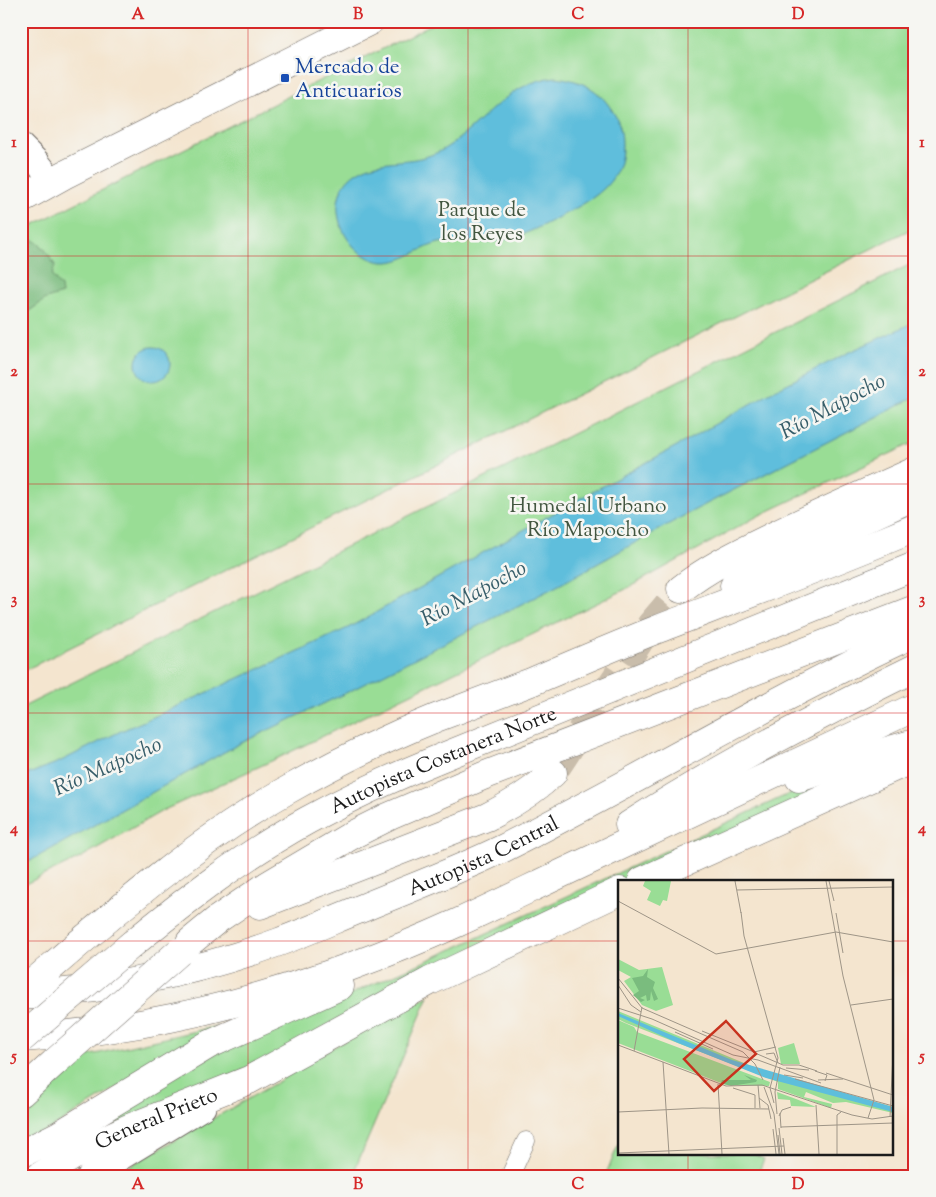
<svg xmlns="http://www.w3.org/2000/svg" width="936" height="1197" font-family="'Sorts Mill Goudy',serif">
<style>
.green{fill:#99dd95;stroke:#5a7c58}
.forest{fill:#7abc7e;stroke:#4b6c4d}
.water{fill:#5ebedc;stroke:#3d6d7c}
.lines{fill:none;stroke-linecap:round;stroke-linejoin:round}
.motorway-tunnel{stroke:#c9bdab;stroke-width:28;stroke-dasharray:28 14;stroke-linecap:butt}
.minor-casing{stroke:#68625b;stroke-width:19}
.secondary-casing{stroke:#68625b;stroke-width:27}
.primary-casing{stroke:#68625b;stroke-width:29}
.motorway-casing{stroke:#68625b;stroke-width:29}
.minor{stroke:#fff;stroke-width:18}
.secondary{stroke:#fff;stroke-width:25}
.primary{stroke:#fff;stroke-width:28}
.motorway{stroke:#fff;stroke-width:28}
.primary-bridge-casing{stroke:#68625b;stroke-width:29;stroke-linecap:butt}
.motorway-bridge-casing{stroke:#68625b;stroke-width:29;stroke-linecap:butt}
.primary-bridge{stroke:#fff;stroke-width:28}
.motorway-bridge{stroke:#fff;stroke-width:28}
.grid{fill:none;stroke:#d62828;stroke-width:1;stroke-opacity:0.55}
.transit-dot{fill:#1a4fb4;stroke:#f6f6f2;stroke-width:2}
.labels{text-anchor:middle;stroke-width:5;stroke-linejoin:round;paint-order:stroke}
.transit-label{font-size:21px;fill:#164399;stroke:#f6f6f2;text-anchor:start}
.park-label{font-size:21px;fill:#425640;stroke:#f6f6f2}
.street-label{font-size:21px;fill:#1c1c1c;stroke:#f6f6f2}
.water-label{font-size:22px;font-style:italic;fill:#365d69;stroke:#f6f6f2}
.inset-road{fill:none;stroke:#9e9587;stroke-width:1}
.view{fill:#c8321e;fill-opacity:0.15;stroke:#c8321e;stroke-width:2.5}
.inset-edge{fill:none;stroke:#1c1c1c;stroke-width:2.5}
.neatline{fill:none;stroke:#d62828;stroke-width:2}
.grid-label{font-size:16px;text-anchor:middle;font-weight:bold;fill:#d62828}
</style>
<rect width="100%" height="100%" fill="#f6f6f2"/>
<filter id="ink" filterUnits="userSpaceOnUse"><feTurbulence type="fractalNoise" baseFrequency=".02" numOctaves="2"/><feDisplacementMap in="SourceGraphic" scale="10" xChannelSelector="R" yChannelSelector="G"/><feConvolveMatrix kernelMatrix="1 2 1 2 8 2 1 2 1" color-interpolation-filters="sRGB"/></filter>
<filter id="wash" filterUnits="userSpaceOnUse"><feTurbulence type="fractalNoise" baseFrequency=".0096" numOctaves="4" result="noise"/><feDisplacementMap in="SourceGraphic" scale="20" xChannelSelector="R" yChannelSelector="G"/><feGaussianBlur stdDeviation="1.12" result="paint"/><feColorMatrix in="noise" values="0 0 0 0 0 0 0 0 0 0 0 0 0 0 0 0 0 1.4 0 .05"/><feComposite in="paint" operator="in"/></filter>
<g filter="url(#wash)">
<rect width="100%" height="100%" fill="#f4e5cf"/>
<!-- green -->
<path class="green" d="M438,21H915V227L21,672V231Z
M915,262V442L758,516L624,590L278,758L164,810L78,859L21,886V708L487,477Z
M890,757L625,881L257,1064L42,1161L21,1175V1163L214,1054L444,953L804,787Z
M429,996L352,1176H112L281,1080L302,1064Z
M217,1026L58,1124L21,1144V1109L78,1058Z
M620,1141V1153H751L764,1159L757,1176H605Z"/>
<!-- forest -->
<path class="forest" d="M31,238L44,248L55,265L52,276L61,287L62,294L46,299L21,317V239Z"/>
<!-- water -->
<path class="water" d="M556,77C585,81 602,91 616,117C621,126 622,136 622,146C623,185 588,202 559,217C543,225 528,234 510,238C501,240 491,242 481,242C467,242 453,240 439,243C415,249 395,271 369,258C337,242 324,193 357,172C372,162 392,162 408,160C420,159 434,155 444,149C483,125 506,82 556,77Z
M915,322V397L687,514L559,585L350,691L237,745L21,866V777L59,762L121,731L158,715L348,628L579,499L686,441L769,393L847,353Z
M136 364a17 17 0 1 1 34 0a17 17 0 1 1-34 0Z"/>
</g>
<g filter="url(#ink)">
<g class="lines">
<!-- motorway-tunnel -->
<path class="motorway-tunnel" d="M557,767L651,624L681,589"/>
<!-- minor casing -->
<g class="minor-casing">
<path id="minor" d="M510,1176L526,1141"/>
</g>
<!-- secondary casing -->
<g class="secondary-casing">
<path id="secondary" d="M21,146L37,162L52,181
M90,1176L203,1107"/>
</g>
<!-- primary casing -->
<g class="primary-casing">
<g id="primary">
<path d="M21,199L64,175L370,21"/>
<path d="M642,881L915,758"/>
<path d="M21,1093L56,1061"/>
<path id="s1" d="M40,1176L90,1146L129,1128L249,1080L430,981L620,891"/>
</g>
</g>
<!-- motorway casing -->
<g class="motorway-casing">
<g id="motorway">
<path d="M734,586L818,540L915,496"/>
<path d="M681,589C708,568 738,553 769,538C817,514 866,493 915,471"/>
<path d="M799,778L854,760L915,743"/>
<path d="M629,825C721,766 817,716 915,668"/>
<path d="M260,905L487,817C511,805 533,792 553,773"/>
<path d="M190,942L218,919L268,885L354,834L390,816L483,776L915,609"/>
<path id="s2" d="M131,945C187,899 244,855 308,820C350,797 394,777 438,759L915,566"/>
<path d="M21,993C105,921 187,847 284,792C333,764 384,739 436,718C467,706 499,694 531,682C573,664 615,646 658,629C744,596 830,564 915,528"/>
<path id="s3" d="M21,996C108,990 197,972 279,942C306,932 333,920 360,909C408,889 457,871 504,848C642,779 774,698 915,633"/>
<path d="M21,1038C172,1029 320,985 457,923C505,901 553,877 601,855C705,805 810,756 915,707"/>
<path d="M21,1154L59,1135L208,1045L340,986"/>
</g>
</g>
<!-- minor -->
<use href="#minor" class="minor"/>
<!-- secondary -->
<use href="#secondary" class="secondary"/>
<!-- primary -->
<use href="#primary" class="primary"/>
<!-- motorway -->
<use href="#motorway" class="motorway"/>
<!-- primary-bridge casing -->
<g class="primary-bridge-casing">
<path id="primary-bridge" d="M56,1061L179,952"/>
</g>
<!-- motorway-bridge casing -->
<g class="motorway-bridge-casing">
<path id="motorway-bridge" d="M21,1039L131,945"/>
</g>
<!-- primary-bridge -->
<use href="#primary-bridge" class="primary-bridge"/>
<!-- motorway-bridge -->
<use href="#motorway-bridge" class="motorway-bridge"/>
</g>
</g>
<!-- grid -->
<path class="grid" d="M248,21V1176M468,21V1176M688,21V881M21,256H915M21,484H915M21,713H915M21,941H620M892,941H915M688,1153V1176"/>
<!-- markers -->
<rect class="transit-dot" x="280" y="73" width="10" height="10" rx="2.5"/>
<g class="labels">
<!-- transit labels -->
<g class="transit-label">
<text x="295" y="73">Mercado de<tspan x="295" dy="24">Anticuarios</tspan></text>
</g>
<!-- park labels -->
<g class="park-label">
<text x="482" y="216">Parque de<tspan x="482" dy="24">los Reyes</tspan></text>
<text x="588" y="512">Humedal Urbano<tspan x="588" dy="24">Río Mapocho</tspan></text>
</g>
<!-- street labels -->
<g class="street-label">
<text dy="7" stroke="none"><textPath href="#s2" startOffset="365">Autopista Costanera Norte</textPath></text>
<text dy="7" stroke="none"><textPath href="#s3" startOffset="486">Autopista Central</textPath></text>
<text dy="7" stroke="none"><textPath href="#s1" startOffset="130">General Prieto</textPath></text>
</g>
<!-- water labels -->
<g class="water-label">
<text transform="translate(832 405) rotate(-28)" y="8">Río Mapocho</text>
<text transform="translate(473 592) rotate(-28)" y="8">Río Mapocho</text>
<text transform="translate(107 765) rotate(-24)" y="8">Río Mapocho</text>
</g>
</g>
<!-- overview -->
<g transform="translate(618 880)">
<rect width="275" height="275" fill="#f4e5cf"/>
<path d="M27,1H53L49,21L45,20L42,26L29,20L33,11L25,6ZM0,79L21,90L44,87L55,125L38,131L24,125L6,101L13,97L0,90ZM0,131L143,190L275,227V233L228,222L215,223L188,212L186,217L214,224L213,228L160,209V202L8,143L0,139ZM0,140L16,147L19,152L152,202L151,206L108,205L0,163ZM176,163L182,184H163L160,168ZM159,212L178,219L198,227L173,226L172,220L160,219Z" fill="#99dd95"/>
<path d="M30,89L29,97L37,102L35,108L40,119L36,121L33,111L32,120L29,121L28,115L22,118L27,120L23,122L15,115L21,111L14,98L25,96ZM126,195L139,200L138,202L113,206L103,203L104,200H133Z" fill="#7abc7e"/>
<path d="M0,133L114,180L275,227V232L148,198L60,163L0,136Z" fill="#5ebedc"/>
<path class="inset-road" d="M117,1L123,33M208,1L225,96L256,220L250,238M211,1L216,21M119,10L275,7M0,21L98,74L218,52L275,62M123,32L126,56L160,178L152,208L156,223M218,33L225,73M0,98L24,128L125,172L137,184L145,200M0,105L13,125L23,132M233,125L275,119M0,128L34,139L115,175L140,180L203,203M84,151L136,172L158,167M57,152L95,169M0,165L108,206L144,205L234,235L254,239L275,236M16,171L24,127M137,173L165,185H181L199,191M148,174L156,173L160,183M45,182L51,274M168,188L191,190M197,191L209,195L207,201M208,193L275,215M166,195L185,198M177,199L275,226M200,200L225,199M100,204L104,274M140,205L142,228M146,207L156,234L161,274M115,208L137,215V228M157,212L162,187M157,212L159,234M141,218L150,225L153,239M198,225L201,274M0,232L84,228L151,229M162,233L163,248M161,236L164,230L173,227M272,237L275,174M163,247L275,243M161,248L164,274M155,249L158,274M160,255L162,274M165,258L167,274M0,273L166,266M219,274V235L223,232"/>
<path class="view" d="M108,141L138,174L96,211L66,179Z"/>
<rect width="275" height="275" class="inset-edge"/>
</g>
<!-- margin -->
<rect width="936" height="1197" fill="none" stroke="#f6f6f2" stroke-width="55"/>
<rect x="28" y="28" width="880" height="1142" class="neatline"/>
<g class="grid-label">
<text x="138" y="19">A</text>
<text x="358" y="19">B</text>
<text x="578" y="19">C</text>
<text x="798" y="19">D</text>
<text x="14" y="147">1</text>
<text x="922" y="147">1</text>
<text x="14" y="376">2</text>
<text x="922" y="376">2</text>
<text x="14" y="604">3</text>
<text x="922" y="604">3</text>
<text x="14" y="833">4</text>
<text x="922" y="833">4</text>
<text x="14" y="1061">5</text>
<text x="922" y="1061">5</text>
<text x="138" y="1189">A</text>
<text x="358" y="1189">B</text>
<text x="578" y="1189">C</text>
<text x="798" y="1189">D</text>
</g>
</svg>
